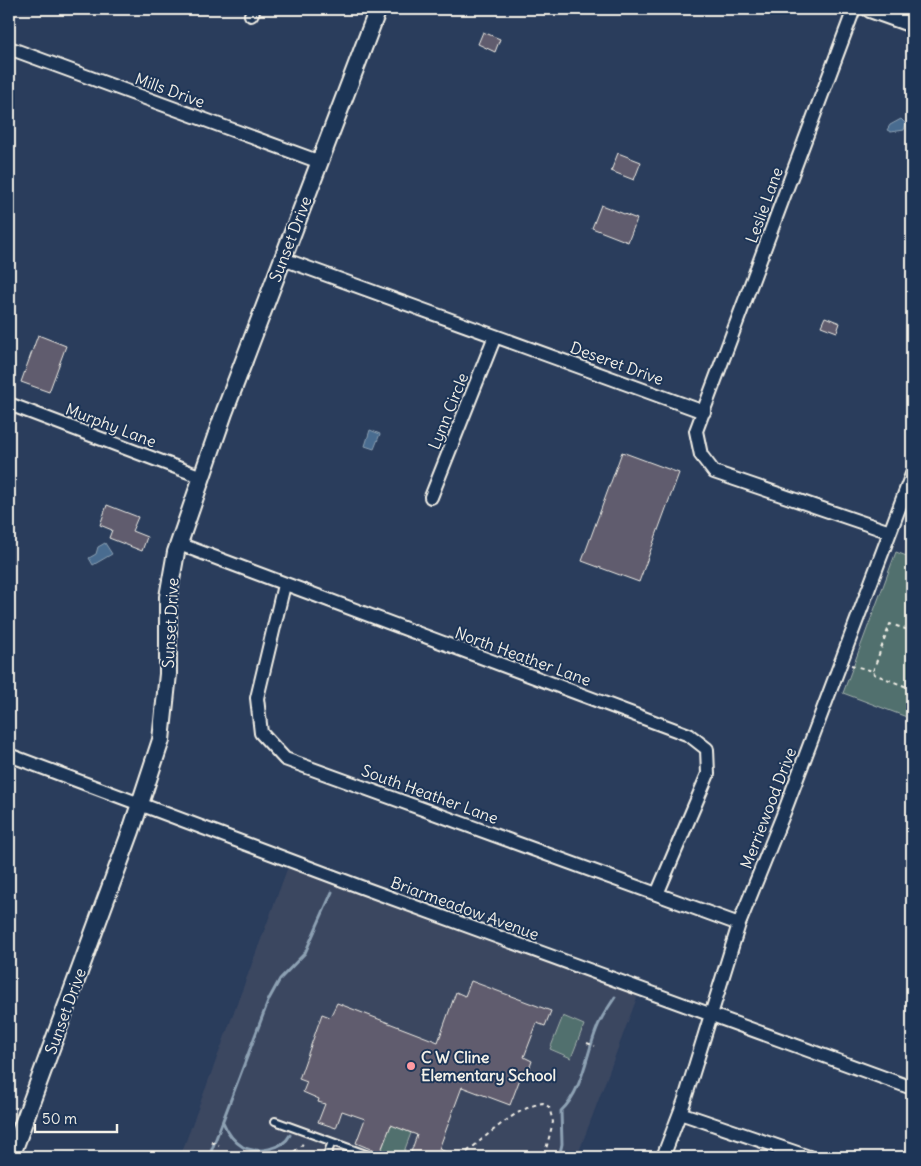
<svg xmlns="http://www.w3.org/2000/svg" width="921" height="1166" font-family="Delius,sans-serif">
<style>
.built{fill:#3a4661}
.green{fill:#516f6e;stroke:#a2b0ab}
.water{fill:#496c90;stroke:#8da1b3}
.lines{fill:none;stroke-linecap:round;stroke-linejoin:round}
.stream{stroke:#8da1b3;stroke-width:3}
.building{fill:#605c6e;stroke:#f4f1e8}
.service-casing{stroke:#f4f1e8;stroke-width:10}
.minor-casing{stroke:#f4f1e8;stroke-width:16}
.tertiary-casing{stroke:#f4f1e8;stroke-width:20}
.path{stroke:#f4f1e8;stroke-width:2;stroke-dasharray:4 4;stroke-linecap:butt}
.service{stroke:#1d3557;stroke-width:6}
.minor{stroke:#1d3557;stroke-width:12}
.tertiary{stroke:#1d3557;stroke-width:16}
.poi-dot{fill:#ff9aa2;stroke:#1d3557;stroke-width:2}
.labels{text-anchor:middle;stroke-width:4;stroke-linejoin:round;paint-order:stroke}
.street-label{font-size:16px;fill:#f4f1e8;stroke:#1d3557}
.poi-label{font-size:16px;font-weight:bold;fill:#f4f1e8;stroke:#1d3557;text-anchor:start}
</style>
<rect width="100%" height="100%" fill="#2a3d5c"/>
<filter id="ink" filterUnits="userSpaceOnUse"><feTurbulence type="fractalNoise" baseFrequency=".02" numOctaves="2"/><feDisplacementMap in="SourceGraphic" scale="10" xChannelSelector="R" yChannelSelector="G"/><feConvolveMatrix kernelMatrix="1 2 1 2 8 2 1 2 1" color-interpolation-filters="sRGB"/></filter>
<g filter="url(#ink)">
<!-- built -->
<path class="built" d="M289,864L638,995L577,1157H180Z"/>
<!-- green -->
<path class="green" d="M896,552L912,558V719L843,693Z
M563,1016L584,1025L571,1058L550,1049Z
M391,1124L411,1133L402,1157H388L380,1154Z"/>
<!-- water -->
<path class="water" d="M901,119L906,124L904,130L891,132L887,130L890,125Z
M370,430L380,434L374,449L365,446Z
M105,543L112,554L93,565L89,558L96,554L98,547Z"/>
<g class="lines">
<!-- stream -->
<path class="stream" d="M223,1122C227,1132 233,1141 243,1147C257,1154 283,1149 290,1135
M209,1157L269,999L280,979L305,953L332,892
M559,1157L562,1144L561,1111C583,1090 586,1055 597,1028C601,1017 609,1007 615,997"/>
</g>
<!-- building -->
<path class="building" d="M483,32L500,39L495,52L478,44Z
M618,153L641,162L634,180L611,171Z
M601,205L637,219L628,242L592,228Z
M825,317L840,323L837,332L821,326Z
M38,335L66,346L49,392L21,382Z
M622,452L679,473L639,582L582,561Z
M107,505L138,517L132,531L147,537L142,551L109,538L112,530L100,525Z
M471,981L551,1011L545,1026L537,1023L524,1057L532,1061L526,1078L521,1076L510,1105L462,1087L439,1149L459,1157H425L411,1152L417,1135L391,1125L380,1153L356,1143L365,1119L342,1111L336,1128L318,1122L325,1104L318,1102L319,1099L303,1092L307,1082L299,1079L322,1014L330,1017L337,1003L438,1042L456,992L465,996Z"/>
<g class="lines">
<!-- service casing -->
<g class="service-casing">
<path id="service" d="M275,1121L374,1157
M326,1157L332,1142"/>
</g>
<!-- minor casing -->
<g class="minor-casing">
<path id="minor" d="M854,9L696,431L701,455L714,472L890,532
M251,15L254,9
M9,48L320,162
M283,259L704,412
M9,404L202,477
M431,497L495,336
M179,544L689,735L707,749L708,774L657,894
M284,585L257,698L261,733L285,759L739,924
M9,755L361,887L912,1088
M680,1113L809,1157
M663,1157L684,1102L739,924L785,810L912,474"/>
</g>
<!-- tertiary casing -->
<g class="tertiary-casing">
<path id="tertiary" d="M870,9L912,24
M11,1157L131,831L161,740L168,674V597L176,552L224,413L378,9"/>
</g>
<!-- path -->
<path class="path" d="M851,665L873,671L874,674L912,689
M873,671L890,624L912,631
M587,1043L595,1046
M211,1142L219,1145
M288,1157L302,1145L304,1140
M461,1157C482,1140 516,1107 543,1103L549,1107L553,1122L544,1157"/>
<!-- service -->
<use href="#service" class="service"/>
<!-- minor -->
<use href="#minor" class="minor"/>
<!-- tertiary -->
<use href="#tertiary" class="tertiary"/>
</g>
</g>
<!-- markers -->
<circle class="poi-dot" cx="411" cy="1066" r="5"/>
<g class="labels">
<!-- street labels -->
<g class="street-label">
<text transform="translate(170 90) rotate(20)" y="6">Mills Drive</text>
<text transform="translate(764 205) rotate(-70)" y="6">Leslie Lane</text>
<text transform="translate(290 239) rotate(-69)" y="6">Sunset Drive</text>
<text transform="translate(617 363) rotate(20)" y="6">Deseret Drive</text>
<text transform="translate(448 411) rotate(-68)" y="6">Lynn Circle</text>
<text transform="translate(111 425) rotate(21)" y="6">Murphy Lane</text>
<text transform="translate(170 623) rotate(-87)" y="6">Sunset Drive</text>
<text transform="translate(523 656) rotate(20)" y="6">North Heather Lane</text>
<text transform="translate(430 794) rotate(20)" y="6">South Heather Lane</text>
<text transform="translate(768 808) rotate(-69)" y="6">Merriewood Drive</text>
<text transform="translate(465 908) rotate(20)" y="6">Briarmeadow Avenue</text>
<text transform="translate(65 1011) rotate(-70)" y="6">Sunset Drive</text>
</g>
<!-- poi labels -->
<g class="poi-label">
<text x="421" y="1063">C W Cline<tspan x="421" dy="18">Elementary School</tspan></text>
</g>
</g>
<!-- margin -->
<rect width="921" height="1166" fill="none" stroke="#1d3557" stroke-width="30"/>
<rect x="15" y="15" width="891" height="1136" fill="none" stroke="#f4f1e8" stroke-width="2" filter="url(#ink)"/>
<!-- scale -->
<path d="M35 1124v8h82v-8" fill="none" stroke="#f4f1e8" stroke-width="2.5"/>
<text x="42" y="1124" font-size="15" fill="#f4f1e8" stroke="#1d3557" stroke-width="4" paint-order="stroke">50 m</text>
</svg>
